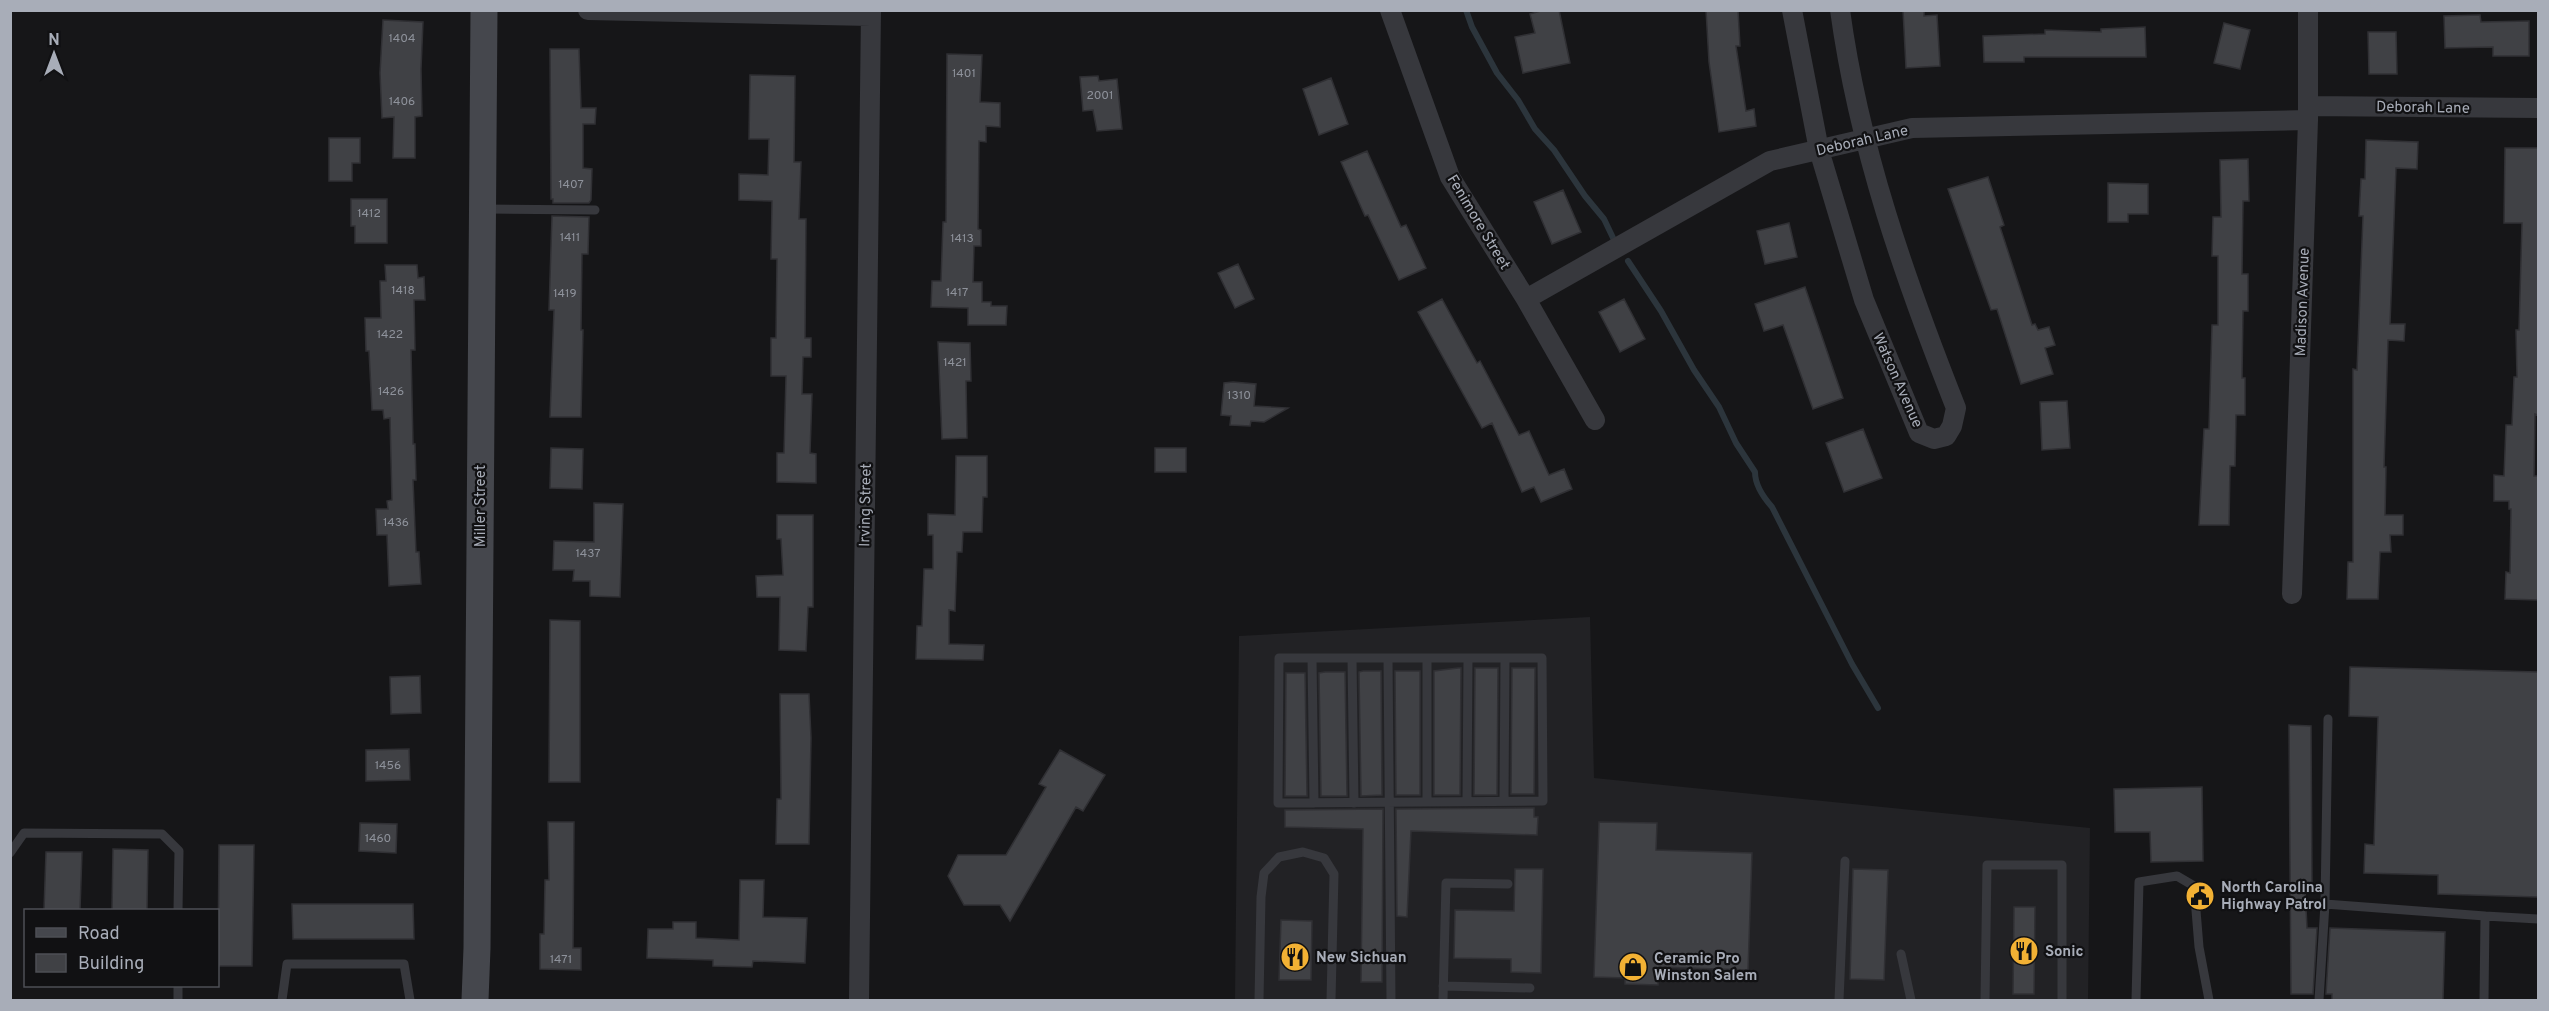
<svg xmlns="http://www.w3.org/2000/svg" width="2549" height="1011" font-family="Overpass,sans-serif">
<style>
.built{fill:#222225}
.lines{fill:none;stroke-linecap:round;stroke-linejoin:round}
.stream{stroke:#2c353c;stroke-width:6}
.building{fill:#404145;stroke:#303034;stroke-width:1.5}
.lane{stroke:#37383d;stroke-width:9}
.street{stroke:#37383d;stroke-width:20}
.secondary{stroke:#45474d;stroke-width:27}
.labels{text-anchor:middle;stroke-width:4.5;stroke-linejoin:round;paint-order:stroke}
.number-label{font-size:12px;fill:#8e929b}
.street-label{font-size:15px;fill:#a8adb8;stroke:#111113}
.poi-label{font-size:15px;font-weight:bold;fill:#a8adb8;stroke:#111113;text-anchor:start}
</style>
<rect width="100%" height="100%" fill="#161618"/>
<!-- built -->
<path class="built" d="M1590,617L1594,778L2090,828L2088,1000H1235L1239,636Z"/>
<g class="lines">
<!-- stream -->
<path class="stream" d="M1466,10L1472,27L1497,73L1518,100L1535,129L1554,150L1585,196L1604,219L1615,242
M1628,261L1661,311L1694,370L1719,407L1736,443L1755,472C1755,485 1764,498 1772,507L1852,664L1878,708"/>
</g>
<!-- building -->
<path class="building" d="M1544,10H1559L1570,63L1523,73L1515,37L1535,33L1530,14Z
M1706,10H1738L1740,46H1736L1746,111L1754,109L1756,126L1719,132L1709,62Z
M1903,10H1924V16L1937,15L1940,66L1906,68Z
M2480,15L2481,22L2529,21V56H2493V47L2445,48L2444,16Z
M383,20L423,22L421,69L422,116L415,117V158H393L394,117L382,118L380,73Z
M2224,23L2250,30L2240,69L2214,63Z
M2145,27L2146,57H2024V62H1984L1983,36L2045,34V30L2101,32V29Z
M2368,32H2396L2397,74H2369Z
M550,49H579L581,108H596L595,124H583V168L592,169L591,200L589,203H553V199H551Z
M947,54L982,55L980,102L1000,103V127L986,126V142L979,141L978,229L981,230V246H974L973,282H982V302H991V306H1007L1006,325H968V308L931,307L932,281H941L943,222H946Z
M750,75L795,76L794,162H801L799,219H806L805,338H811V357H803L802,394H812L810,453L816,454V483L777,482V453H784L786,376H771V338H776L777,259H771L772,201L739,200V174L768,175L769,139H749Z
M1098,76L1099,81L1117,79L1122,129L1097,131L1093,110L1083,111L1080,77Z
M1331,78L1348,124L1319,135L1303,89Z
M329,138H360V163H352V181H329Z
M2366,140L2418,142L2417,169L2396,168L2390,324H2405L2404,341L2388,340L2384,467H2386L2385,515H2403V535H2390L2391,552H2380L2378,599H2347L2348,562H2353V369L2357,370L2363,216H2359L2361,179H2365Z
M2505,148H2538V415L2535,414L2534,476H2538V600L2505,599L2506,572L2510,573L2511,509H2509V501H2494V475L2504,476L2506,425H2512L2514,377H2517L2516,330H2519L2522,223H2504Z
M1367,151L1401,227L1406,225L1426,268L1399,280L1368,215L1365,216L1341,162Z
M2248,159L2249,201H2243L2242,274H2248V311H2243L2242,378H2245V415H2236L2235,466H2230L2229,525H2199L2204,429H2209L2212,325H2218V256H2212L2213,217H2221L2220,160Z
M1988,177L2004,225L2000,227L2032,325L2035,324L2038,330L2049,327L2055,345L2045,348L2053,374L2021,384L1997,309L1991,310L1948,189Z
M2108,183L2148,184V214H2128V222H2108Z
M1563,190L1581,232L1552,244L1534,202Z
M351,199H387V243H355V226H351Z
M552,216L589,217L588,254H582L581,330H583L581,417H550L554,310H549Z
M1789,223L1797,257L1765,264L1757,231Z
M1238,264L1254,299L1235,308L1218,273Z
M385,265H417L418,278L424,277L425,300H414L415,350H411L413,444H415L416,480H413L416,552H419L421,584L389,586L387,535H377L376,509H388L387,501L392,500L390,418L384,419L383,410H372L369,351H366L365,318H381L380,281H386Z
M1805,287L1843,398L1813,409L1783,325L1764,331L1755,304Z
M1442,299L1477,363L1480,361L1519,435L1529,431L1549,475L1564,469L1572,489L1541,502L1534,487L1522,492L1492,423L1482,428L1418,312Z
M1624,299L1645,339L1620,352L1599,312Z
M938,342L970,343L971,381H966L967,438L942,439Z
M1233,382L1256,384L1254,406L1288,408L1264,422L1251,421L1250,426L1230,425L1231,416L1221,415L1224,383Z
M2067,401L2070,448L2042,450L2040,402Z
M1863,429L1882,478L1844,492L1826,443Z
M551,448L583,449L582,489L550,488Z
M1155,448H1186V472H1155Z
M956,456H987V497H983L982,532H963L962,552H957L955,611L949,610V644L984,645L983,660L916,659L917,626H922L924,569H933V535H928V514L955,515Z
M594,503L623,504L620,597L590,596V581H573L574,570H553L554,541L594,542Z
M777,515H813V607H808L806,651L779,650L780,597H757L756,576L783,575L781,539H777Z
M550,620L580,621V782H549Z
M2350,667L2538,672V897L2438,894V875L2364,873L2365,844L2374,845L2378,717L2349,716Z
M1458,668H1461L1460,795H1434V671Z
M1475,668H1498L1497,795H1474Z
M1512,668H1535L1534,794H1511Z
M1363,671H1381L1382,795L1361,796L1359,672Z
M1395,671H1420V795H1396Z
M1325,672H1345L1347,796H1321L1319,673Z
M1286,673H1305L1307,796H1285Z
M420,676L421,713L391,714L390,677Z
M780,694H809L811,738L809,844H776L777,799H781Z
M2289,725L2311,726L2312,888H2305L2307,928H2317L2313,994H2291Z
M409,749L410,780L366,781V750Z
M1060,750L1105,775L1083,811L1076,807L1010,921L1000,905H964L948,876L958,855H1006L1046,787L1039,784Z
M2202,787L2203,861L2151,862L2150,832H2115L2114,789Z
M1534,808V817H1538L1537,835L1411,831L1407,917L1397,916L1396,809Z
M1383,809L1382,982H1361L1363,829L1285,827V810Z
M548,822H574L573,948H581V970L540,969V934H544L545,880H549Z
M1599,822L1657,823L1656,850L1752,853L1748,970L1659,967L1658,985L1625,984V978L1594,977Z
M360,823L397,824L396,853L359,851Z
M219,845H254L252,966H218Z
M113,849L148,850L147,910H112Z
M46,852H82L80,910H44Z
M1515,869H1543L1541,973L1511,972V959L1454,958L1455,910L1514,911Z
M1853,869L1888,870L1884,980L1850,979Z
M740,880H764L763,917L807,918L805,963L753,961L752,967L713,966V960L647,958L648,929H673V922H696V938L739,940Z
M292,904H413L414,939H293Z
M2014,907H2035L2034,994H2013Z
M1281,920L1312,921L1311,980H1279Z
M2330,928L2445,932L2443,1000H2332V994H2326Z"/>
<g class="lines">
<!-- lane -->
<path class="lane" d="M485,209L595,210
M1279,658H1542L1543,801L1278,803Z
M1312,658L1314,803
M1352,658L1354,803
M1388,658L1391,1000
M1427,658V801
M1467,801L1468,658
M1504,801L1505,658
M10,853L24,833L162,834L179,851L178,910
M2325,904L2328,719
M2485,916L2538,919
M1901,954L1911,1000
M1443,986L1530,988
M178,1000V986
M282,1000L287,964H404L410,1000
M1259,1000L1261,897L1264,873L1279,857L1303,852L1324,858L1334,874L1331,1000
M1443,1000L1446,883L1508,884
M1839,1000L1845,861
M1985,1000L1987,865H2062V1000
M2136,1000L2139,882L2177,876L2194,886L2199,947L2209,1000
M2319,1000L2325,904L2485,916L2484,1000"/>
<!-- street -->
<path class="street" d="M588,10L871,16
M1390,10L1450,177L1526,299L1595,420
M1792,10L1819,150L1864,300L1919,433L1934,439L1946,436L1952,426L1956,408C1905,279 1859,149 1840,10
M2308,106L2538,108
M1526,299L1770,161L1912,128L2308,120
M2292,594L2308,120V10
M859,1000L871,10"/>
<!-- secondary -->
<path class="secondary" d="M475,1000L477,948L484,10"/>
</g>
<!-- icons -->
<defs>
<g id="civic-disc" transform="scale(1.5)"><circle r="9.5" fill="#f2b134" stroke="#111113"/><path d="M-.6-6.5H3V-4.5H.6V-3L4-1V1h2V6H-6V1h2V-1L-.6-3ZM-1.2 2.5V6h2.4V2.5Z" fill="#111"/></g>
<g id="restaurant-disc" transform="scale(1.5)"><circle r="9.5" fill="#f2b134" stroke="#111113"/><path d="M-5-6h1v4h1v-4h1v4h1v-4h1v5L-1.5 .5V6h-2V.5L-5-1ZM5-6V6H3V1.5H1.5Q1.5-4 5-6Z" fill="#111"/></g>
<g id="shop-disc" transform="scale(1.5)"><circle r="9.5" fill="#f2b134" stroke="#111113"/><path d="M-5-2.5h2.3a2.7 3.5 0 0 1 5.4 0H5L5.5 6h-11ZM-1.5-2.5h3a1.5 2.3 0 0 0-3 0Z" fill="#111"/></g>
</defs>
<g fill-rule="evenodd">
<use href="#civic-disc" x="2200" y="896"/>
<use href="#restaurant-disc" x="2024" y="951"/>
<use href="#restaurant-disc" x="1295" y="957"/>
<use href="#shop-disc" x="1633" y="967"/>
</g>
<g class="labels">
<!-- number labels -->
<g class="number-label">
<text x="402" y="42">1404</text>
<text x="964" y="77">1401</text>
<text x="1100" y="99">2001</text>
<text x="402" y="105">1406</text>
<text x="571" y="188">1407</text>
<text x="369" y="217">1412</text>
<text x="570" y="241">1411</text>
<text x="962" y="242">1413</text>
<text x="403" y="294">1418</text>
<text x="957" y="296">1417</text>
<text x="565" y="297">1419</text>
<text x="390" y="338">1422</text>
<text x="955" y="366">1421</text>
<text x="391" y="395">1426</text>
<text x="1239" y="399">1310</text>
<text x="396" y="526">1436</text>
<text x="588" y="557">1437</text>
<text x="388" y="769">1456</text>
<text x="378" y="842">1460</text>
<text x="561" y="963">1471</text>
</g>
<!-- street labels -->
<g class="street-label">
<text transform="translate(2423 107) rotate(1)" y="5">Deborah Lane</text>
<text transform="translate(1862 140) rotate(-13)" y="5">Deborah Lane</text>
<text transform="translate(1479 222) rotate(59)" y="5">Fenimore Street</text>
<text transform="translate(2302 302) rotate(-88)" y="5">Madison Avenue</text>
<text transform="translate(1898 380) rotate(66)" y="5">Watson Avenue</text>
<text transform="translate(865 505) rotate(-89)" y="5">Irving Street</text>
<text transform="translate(480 506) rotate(-90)" y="5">Miller Street</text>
</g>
<!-- poi labels -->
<g class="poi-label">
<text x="2221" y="892">North Carolina<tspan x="2221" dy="17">Highway Patrol</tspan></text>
<text x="2045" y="956">Sonic</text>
<text x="1316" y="962">New Sichuan</text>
<text x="1654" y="963">Ceramic Pro<tspan x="1654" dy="17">Winston Salem</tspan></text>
</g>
</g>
<!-- border -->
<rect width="2549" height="1011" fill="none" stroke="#a8adb8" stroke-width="24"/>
<!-- legend -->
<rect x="24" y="909" width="195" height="78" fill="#111113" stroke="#4d4f55" stroke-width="1.5"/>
<rect x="36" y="928" width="30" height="9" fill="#45474d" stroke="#4d4f55" stroke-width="1.5"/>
<text x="78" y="939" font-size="18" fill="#a8adb8">Road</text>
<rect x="36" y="954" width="30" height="18" fill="#404145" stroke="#4d4f55" stroke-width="1.5"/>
<text x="78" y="969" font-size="18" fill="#a8adb8">Building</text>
<!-- north arrow -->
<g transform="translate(54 54)" stroke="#111113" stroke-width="4.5" paint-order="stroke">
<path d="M0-4.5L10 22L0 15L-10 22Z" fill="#a8adb8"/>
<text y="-9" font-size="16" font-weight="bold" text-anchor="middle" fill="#a8adb8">N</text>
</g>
</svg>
